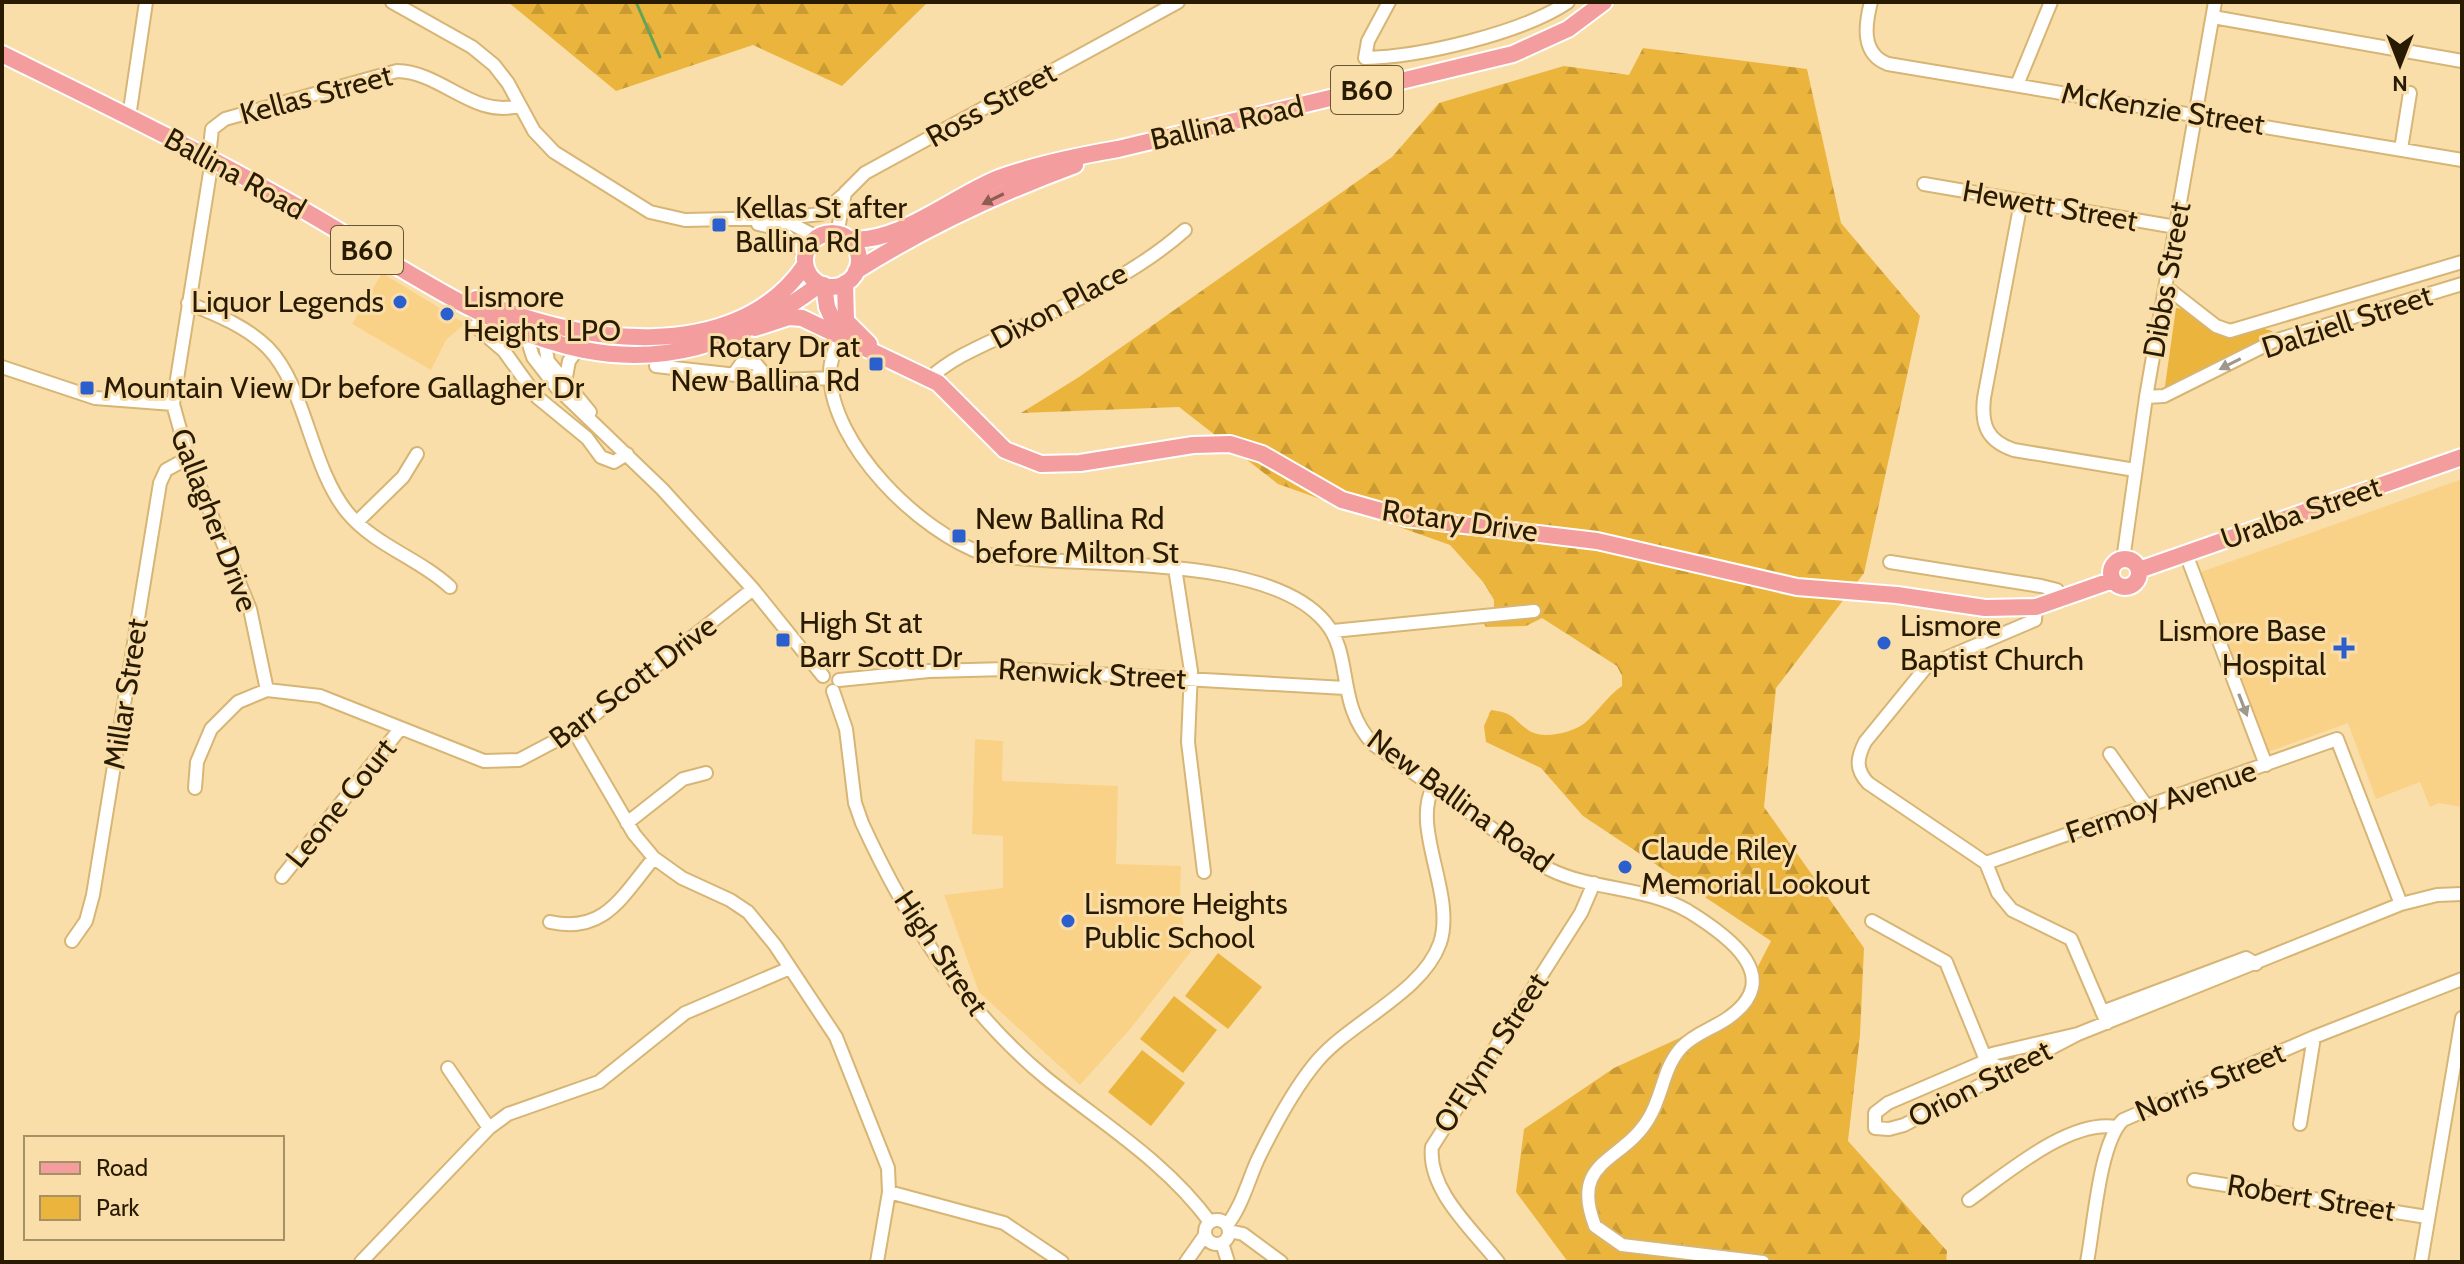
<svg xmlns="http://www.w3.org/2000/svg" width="2464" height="1264" font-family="Cabin,sans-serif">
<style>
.built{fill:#f9d288}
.green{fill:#ebb43c}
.forest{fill:url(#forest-firs)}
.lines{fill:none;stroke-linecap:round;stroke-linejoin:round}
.stream{stroke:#65a356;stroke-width:3}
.minor-casing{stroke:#d7b574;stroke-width:16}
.major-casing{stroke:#fff;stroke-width:20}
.minor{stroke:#fff;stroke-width:12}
.major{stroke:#f39d9e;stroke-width:16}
.oneway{fill:#8e5c50}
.oneway2{fill:#9e988d}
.poi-dot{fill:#2c5fce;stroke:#fadeaa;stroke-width:3}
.labels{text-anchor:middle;stroke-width:6;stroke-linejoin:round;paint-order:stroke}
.shield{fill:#fadeaa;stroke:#675634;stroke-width:2}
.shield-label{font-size:28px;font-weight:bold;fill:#281b01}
.street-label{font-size:30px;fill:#281b01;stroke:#fadeaa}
.poi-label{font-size:30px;fill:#281b01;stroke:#fadeaa;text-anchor:start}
</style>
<defs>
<pattern id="forest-firs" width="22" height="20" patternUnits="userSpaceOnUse" patternTransform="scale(2)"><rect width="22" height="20" fill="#ebb43c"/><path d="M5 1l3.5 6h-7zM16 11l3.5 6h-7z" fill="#ca9a33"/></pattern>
</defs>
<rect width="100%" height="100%" fill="#fadeaa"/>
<!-- built -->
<path class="built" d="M382,273L474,329L461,327L446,340L431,370L352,324Z
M2462,479V807L2439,803L2430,807L2420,782L2376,799L2348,723L2265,753L2198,573Z
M975,739L1003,741L1002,781L1118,786L1116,864L1181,866L1180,898L1186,943L1193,949L1131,1028L1080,1085L979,992L944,895L1003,888V836L972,834Z"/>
<!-- green -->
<path class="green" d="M2176,308L2184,309L2221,336L2261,328L2272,331L2275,337L2164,393Z
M1218,953L1262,987L1228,1029L1185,996Z
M1174,996L1217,1030L1183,1073L1140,1039Z
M1142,1050L1185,1083L1151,1126L1108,1092Z"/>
<!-- forest -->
<path class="forest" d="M508,2H928L842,86L753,45L616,91Z
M1643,48L1807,69L1841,223L1920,316L1864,573L1776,688L1764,807L1864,948L1860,1035L1848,1141L1947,1251L1946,1262H1568L1516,1192L1524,1129L1614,1068L1734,1013L1771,941L1583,816L1541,768L1486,742L1484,726L1491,710C1514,713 1512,718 1528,730C1542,740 1569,733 1582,725C1593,718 1607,696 1622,686V676L1617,666L1542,618L1526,626L1486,627L1483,622L1494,607V600L1484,583L1450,545L1278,484L1179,407L1021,413L1079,377L1392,157L1439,103L1564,66L1629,75Z"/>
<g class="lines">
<!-- stream -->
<path class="stream" d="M636,2L660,57"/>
<!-- minor casing -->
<g class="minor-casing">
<path id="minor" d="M392,2L472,47L494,65L508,83L534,131L554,152L650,212L685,220L780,218L817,237
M1389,2L1368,41L1365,58C1420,57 1522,33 1568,2
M1871,2C1865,25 1861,54 1888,64L2462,160
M2213,17L2462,61
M2017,85L2051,2
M129,117L146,2
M210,147L212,129L225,119L397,71C442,72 473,118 518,106
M2401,149L2410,93
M212,160L173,404L188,458L250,609L267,690
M1924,184L2176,227
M2021,202L1984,398C1981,425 1987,441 2014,450L2135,470
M783,218L821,214L842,196
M758,224L780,229L805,254
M837,234L845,193L865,173L1178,2
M2166,287L2216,326L2230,331L2462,262
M188,303C217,315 246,326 268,348C306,387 310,466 347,512C375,546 419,558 450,587
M475,326L504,351L537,397L587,438L601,457L614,462L627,454
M842,331C837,344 830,358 830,373C831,446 920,532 984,554C1072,570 1265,550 1325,622C1354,656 1335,703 1373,744L1549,869C1593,891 1645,886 1688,911C1727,935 1787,977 1728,1018C1714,1028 1694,1034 1682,1047C1663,1067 1663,1095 1649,1118C1623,1163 1569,1159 1595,1226L1622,1245L1763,1262
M543,334L548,361L590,412
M526,335L533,357L557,388L662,489L753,589L823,676
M656,366L781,380L831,378
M2,367L95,398L173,404
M734,374L741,364L755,363L769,379
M930,378C954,356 986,344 1015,330C1073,302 1137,273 1185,230
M565,382L569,361L578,349
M2146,397L2164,396L2274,341L2462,284
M357,522L403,477L417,454
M2186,554L2266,765
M2123,560L2146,397L2215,2
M1890,562L2041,586L2057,590L2062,600
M1175,568L1191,671L1188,742L1204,872
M2036,607L2035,620L1927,666L1865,742C1857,758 1855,769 1868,783L1986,863L1998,893L2012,910L2071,939L2107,1023
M1333,631L1534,611
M839,680L929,671L1008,669L1345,688
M833,691L846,729L855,803L862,823C906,919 963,1009 1046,1078C1103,1124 1166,1162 1210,1222
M574,731L634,834L654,858L682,878L730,900L748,912L775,945L836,1037L888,1168L889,1192L877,1262
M2110,754L2148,808
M195,788L197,762L211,729L238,702L267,690L320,696L484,761L519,760L574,731L753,589
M627,823L683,779L706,773
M1986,863L2337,739L2401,904
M282,877L400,729
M1872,921L1946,962L1986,1060L1999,1067L2014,1065
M550,922C605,934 622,896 654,858
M72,941L86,921L93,895L160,483L166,470L188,458
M2102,1012L2246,958L2256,964
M2078,1034L1992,1054L1981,1063L1888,1103L1875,1113V1128L1889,1129L1904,1125L2078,1034L2401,904L2437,895L2462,894
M448,1068L489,1128
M2300,1124L2314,1037
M2194,1180L2427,1217
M889,1192L1004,1223L1062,1262
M1969,1200C2006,1174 2069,1119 2116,1127
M1205 1232a12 12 0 1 1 24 0a12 12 0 1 1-24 0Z
M1227,1225C1242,1206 1248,1181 1258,1159C1274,1126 1294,1088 1318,1060C1352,1021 1423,992 1440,943C1456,895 1411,829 1433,787
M1229,1231L1243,1234L1281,1262
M1222,1243L1228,1262
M361,1262L489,1128L508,1114L599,1082L685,1013L790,968
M1186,1262L1205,1235
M1498,1262C1474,1231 1427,1190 1432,1147L1581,913L1594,883
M2087,1262C2094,1227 2099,1143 2123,1120L2314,1037L2462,979
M2421,1262L2462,1018"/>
</g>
<!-- major casing -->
<g class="major-casing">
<path id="major" d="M2,54C101,103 202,152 298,207C478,310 618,437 820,284
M805 260a27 27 0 1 1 54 0a27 27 0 1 1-54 0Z
M849,239C897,245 953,196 999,178C1038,164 1077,156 1118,149L1513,54L1568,29L1604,2
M856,271C924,228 999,193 1075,165
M845,283L846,321L869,344
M824,285L827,307L840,336
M476,299C574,343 735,368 805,265
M755,328L789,317L802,318L938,383L1005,450L1041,464L1080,463L1193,445L1230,444L1262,454L1342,500L1406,518L1597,541L1797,587L1897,595L1985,608L2036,607L2113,580
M2111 573a14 14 0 1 1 28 0a14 14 0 1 1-28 0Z
M2139,570L2462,457"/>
</g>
<!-- minor -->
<use href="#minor" class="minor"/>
<!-- major -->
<use href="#major" class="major"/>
</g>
<!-- one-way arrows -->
<defs><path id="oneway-solid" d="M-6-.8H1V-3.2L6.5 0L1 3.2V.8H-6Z" transform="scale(2)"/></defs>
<use class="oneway" href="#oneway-solid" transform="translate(993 199) rotate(154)"/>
<g class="oneway2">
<use href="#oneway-solid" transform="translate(2230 364) rotate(153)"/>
<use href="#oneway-solid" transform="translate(2243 705) rotate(69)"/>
</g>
<!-- markers -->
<g class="poi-dot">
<rect x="711" y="217" width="16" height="16" rx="4"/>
<circle cx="400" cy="302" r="8"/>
<circle cx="447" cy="314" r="8"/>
<rect x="868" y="356" width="16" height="16" rx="4"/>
<rect x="79" y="380" width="16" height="16" rx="4"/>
<rect x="951" y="528" width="16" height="16" rx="4"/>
<rect x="775" y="632" width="16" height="16" rx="4"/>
<circle cx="1884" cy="643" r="8"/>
<path d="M2340 636h8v8h8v8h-8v8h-8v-8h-8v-8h8z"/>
<circle cx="1625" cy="867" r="8"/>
<circle cx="1068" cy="921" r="8"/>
</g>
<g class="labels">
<!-- shield labels -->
<g class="shield">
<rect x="1331" y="66" width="72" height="48" rx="6"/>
<rect x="331" y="226" width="72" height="48" rx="6"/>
</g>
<g class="shield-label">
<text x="1367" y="100">B60</text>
<text x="367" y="260">B60</text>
</g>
<!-- street labels -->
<g class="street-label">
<text transform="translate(316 95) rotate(-15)" y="10">Kellas Street</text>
<text transform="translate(991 105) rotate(-29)" y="10">Ross Street</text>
<text transform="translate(2163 109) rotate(9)" y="10">McKenzie Street</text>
<text transform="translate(1227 123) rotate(-13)" y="10">Ballina Road</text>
<text transform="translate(235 174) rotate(29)" y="10">Ballina Road</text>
<text transform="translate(2050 206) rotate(10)" y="10">Hewett Street</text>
<text transform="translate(2167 280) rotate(-80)" y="10">Dibbs Street</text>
<text transform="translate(1059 306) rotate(-28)" y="10">Dixon Place</text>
<text transform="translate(2347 322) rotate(-18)" y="10">Dalziell Street</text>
<text transform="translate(2301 513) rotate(-19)" y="10">Uralba Street</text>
<text transform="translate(214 520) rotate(69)" y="10">Gallagher Drive</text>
<text transform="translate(1460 521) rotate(8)" y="10">Rotary Drive</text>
<text transform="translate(1092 674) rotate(3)" y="10">Renwick Street</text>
<text transform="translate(633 682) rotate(-37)" y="10">Barr Scott Drive</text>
<text transform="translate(126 694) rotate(-81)" y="10">Millar Street</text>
<text transform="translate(1460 801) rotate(36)" y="10">New Ballina Road</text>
<text transform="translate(2161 802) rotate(-19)" y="10">Fermoy Avenue</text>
<text transform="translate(341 803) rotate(-51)" y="10">Leone Court</text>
<text transform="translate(941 953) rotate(56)" y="10">High Street</text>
<text transform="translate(1491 1053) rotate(-57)" y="10">O'Flynn Street</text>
<text transform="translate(2210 1082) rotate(-23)" y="10">Norris Street</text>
<text transform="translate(1980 1084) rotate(-27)" y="10">Orion Street</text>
<text transform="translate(2311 1198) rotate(9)" y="10">Robert Street</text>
</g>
<!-- poi labels -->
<g class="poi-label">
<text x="735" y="218">Kellas St after<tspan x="735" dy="34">Ballina Rd</tspan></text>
<text x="463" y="307">Lismore<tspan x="463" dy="34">Heights LPO</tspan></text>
<text x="384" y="312" text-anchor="end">Liquor Legends</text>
<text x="860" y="357" text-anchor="end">Rotary Dr at<tspan x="860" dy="34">New Ballina Rd</tspan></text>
<text x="103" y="398">Mountain View Dr before Gallagher Dr</text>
<text x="975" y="529">New Ballina Rd<tspan x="975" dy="34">before Milton St</tspan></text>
<text x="799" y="633">High St at<tspan x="799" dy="34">Barr Scott Dr</tspan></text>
<text x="1900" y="636">Lismore<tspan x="1900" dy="34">Baptist Church</tspan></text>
<text x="2326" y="641" text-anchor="end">Lismore Base<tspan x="2326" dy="34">Hospital</tspan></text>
<text x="1641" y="860">Claude Riley<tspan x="1641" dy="34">Memorial Lookout</tspan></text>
<text x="1084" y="914">Lismore Heights<tspan x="1084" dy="34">Public School</tspan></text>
</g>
</g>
<!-- border -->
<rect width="2464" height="1264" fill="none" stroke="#281b01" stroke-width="8"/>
<!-- legend -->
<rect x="24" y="1136" width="260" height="104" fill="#fadeaa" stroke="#a69066" stroke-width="2"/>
<rect x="40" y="1162" width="40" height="12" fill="#f39d9e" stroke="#a69066" stroke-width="2"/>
<text x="96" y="1176" font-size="24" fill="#281b01">Road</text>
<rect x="40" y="1196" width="40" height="24" fill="#ebb43c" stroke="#a69066" stroke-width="2"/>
<text x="96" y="1216" font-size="24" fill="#281b01">Park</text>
<!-- north arrow -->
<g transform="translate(2400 64) rotate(180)" stroke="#fadeaa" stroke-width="6" paint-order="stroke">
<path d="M0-6L14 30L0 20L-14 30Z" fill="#281b01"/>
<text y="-12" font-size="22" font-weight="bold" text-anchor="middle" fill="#281b01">N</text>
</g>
</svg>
